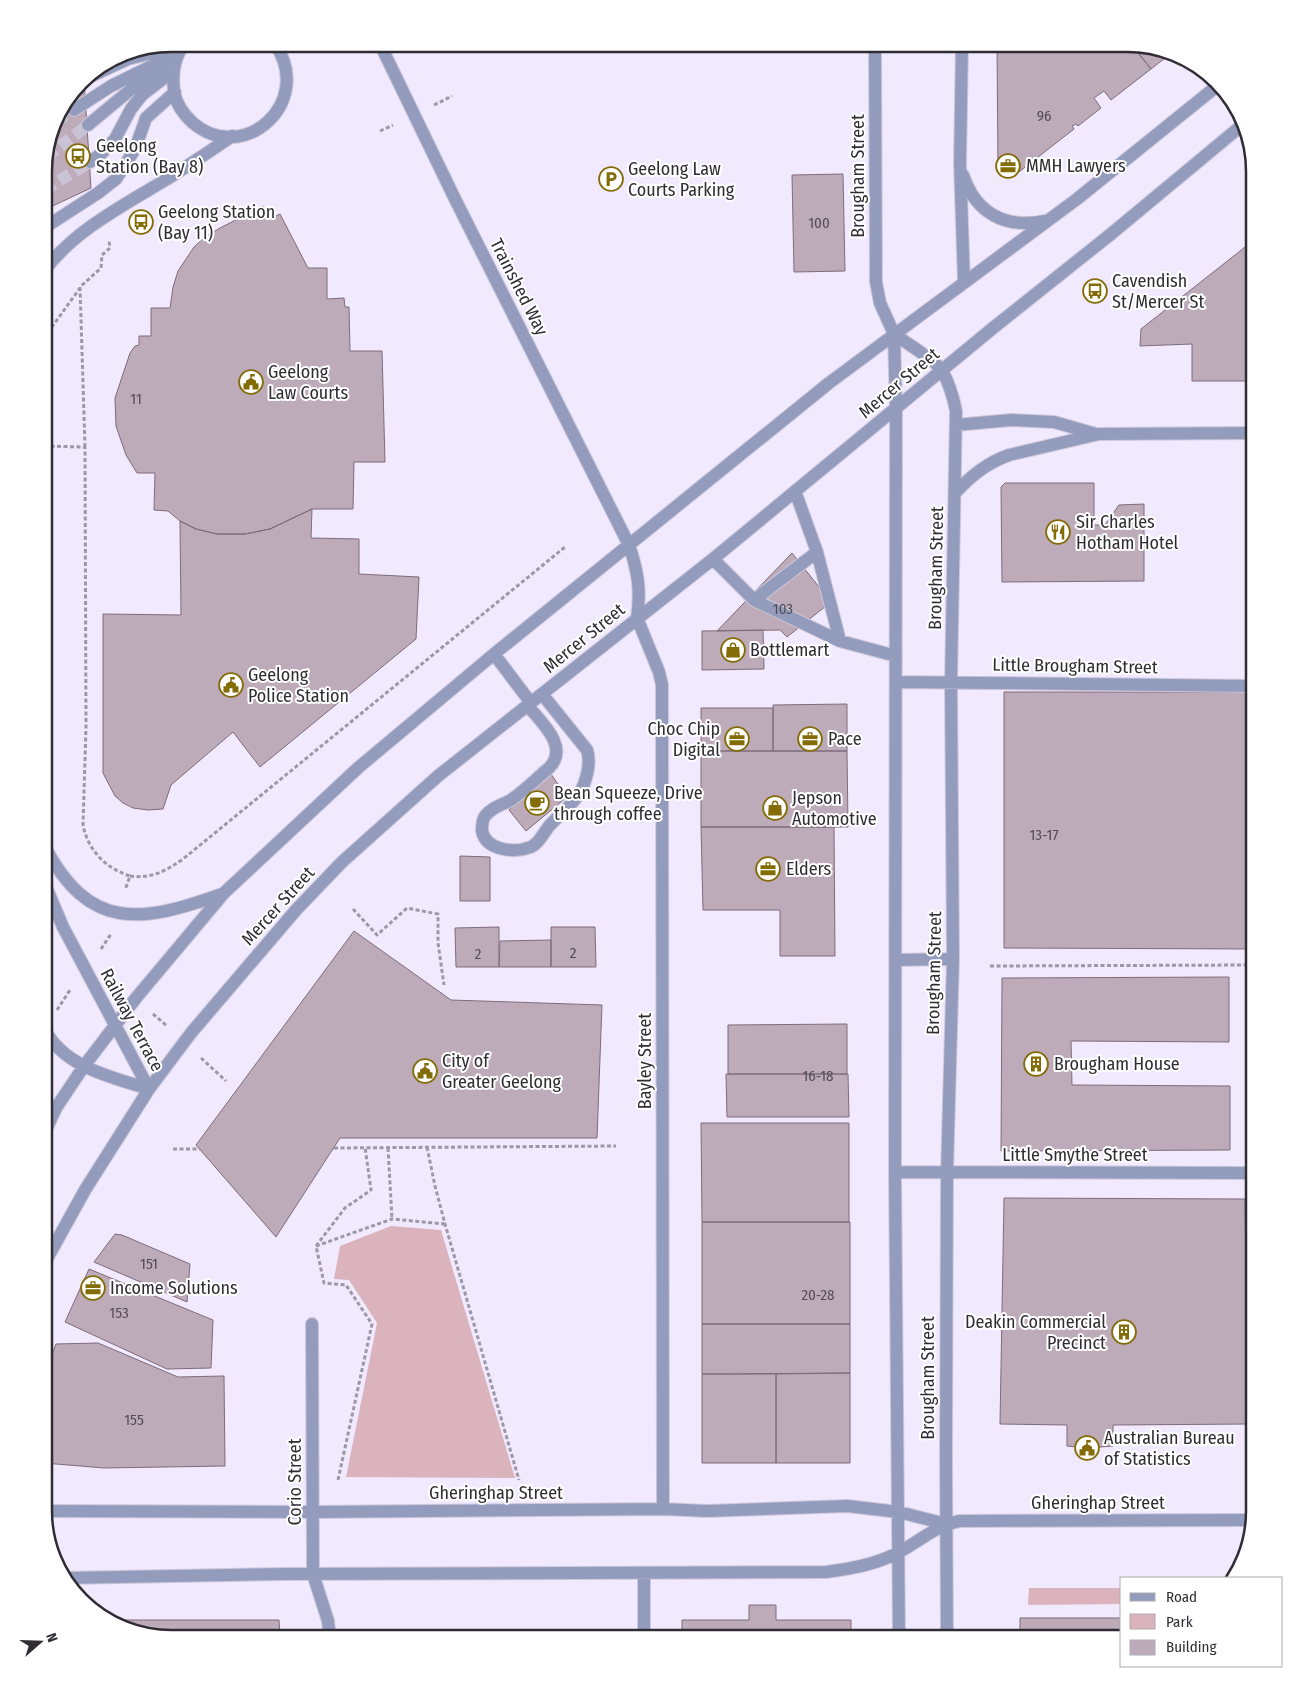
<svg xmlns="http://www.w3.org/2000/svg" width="1298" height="1682" font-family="'Fira Sans Condensed',sans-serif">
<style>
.green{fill:#dab3bc}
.building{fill:#beabb9;stroke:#7e6c7a}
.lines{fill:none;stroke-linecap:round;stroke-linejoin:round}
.minor-tunnel{stroke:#cac3d6;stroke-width:12;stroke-dasharray:12 6;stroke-linecap:butt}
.minor-casing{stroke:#cec7da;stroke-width:14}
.path{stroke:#9d97a6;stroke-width:3;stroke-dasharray:4 2.5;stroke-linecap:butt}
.minor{stroke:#939cbd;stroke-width:12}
.labels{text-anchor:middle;stroke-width:4;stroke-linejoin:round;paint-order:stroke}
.number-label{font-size:15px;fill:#534c55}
.poi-label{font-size:18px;fill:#2f2c34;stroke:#fff;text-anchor:start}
.street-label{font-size:18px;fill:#2f2c34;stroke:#fff}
.rim{fill:none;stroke:#2f2c34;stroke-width:2.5}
</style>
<rect width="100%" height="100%" fill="#f1e9fe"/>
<!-- green -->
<path class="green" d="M391,1226L441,1230L515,1478L346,1477L377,1323L349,1280L334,1279L340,1246Z
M1029,1588H1122V1604L1028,1605Z"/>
<!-- building -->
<path class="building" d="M997,44H1131L1151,69L1111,100L1104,91L1094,98L1101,108L1078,126L1076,124L1072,126L1074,129L1015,175L1006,178L999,174L998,168Z
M1131,44H1134L1169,55L1151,69Z
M84,80L91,188L44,210V163L57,115Z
M843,174L845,271L794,272L792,175Z
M263,206L270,219L280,214L308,268H327V299L344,298L345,307H349L350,351H382L385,462H354L353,509H312L270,529L245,534H217L196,529L180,521L168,511L154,510L155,473H137L126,455L116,426L115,398L130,353L135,346L139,345V336H151V308H170L173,287L178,271L194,247L205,237L220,228Z
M1254,240V381H1192V344L1140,346L1141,329Z
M1005,483H1094V525H1105L1119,505L1144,504V581L1002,582L1001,487Z
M312,509L311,538L359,539V574L419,577L416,639L260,767L233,732L171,785L163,809L148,810L133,808L123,803L115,796L103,773V614L181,615L180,521L196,529L217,534H245L270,529Z
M792,553L831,602L787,637L780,630L717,631Z
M763,630L764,669L702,670V631Z
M1004,692H1254V949L1004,948Z
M847,704V751H773V705Z
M701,708H773V751H701Z
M701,751H847L848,827H701Z
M546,767L567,797L526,831L509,810Z
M701,827H834L835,956H780V910H703Z
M460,856L490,857V901H460Z
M499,927V967H456L455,928Z
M551,927H595L596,967H551Z
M354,931L451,1000L602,1005L597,1138H340L276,1237L196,1145Z
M551,940V967H499L500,941Z
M1229,977V1042L1071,1041L1072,1085L1230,1086V1150L1001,1151L1002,978Z
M847,1024V1074H728V1025Z
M726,1074H848L849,1117H727Z
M701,1123H849V1222H702Z
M1004,1198L1245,1199L1248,1424L1113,1425V1446L1087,1448L1067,1446V1425L1000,1424Z
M702,1222H850V1324H702Z
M1246,1222H1254V1274H1247Z
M115,1234L122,1235L190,1264L187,1302L94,1262Z
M89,1269L213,1320L211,1368L167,1369L65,1322Z
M1247,1294H1254V1346H1247Z
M702,1324H850V1373L702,1374Z
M98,1343L178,1377L224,1376L225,1466L104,1468L44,1463V1374L56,1344Z
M1248,1366H1254V1465H1250Z
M850,1373V1463H776V1374Z
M702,1374H776V1463H702Z
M749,1605H776V1620H851V1638H682V1620H749Z
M1020,1618H1122V1638H1020Z
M107,1620H279L280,1638H172Z"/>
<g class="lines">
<!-- minor-tunnel -->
<path class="minor-tunnel" d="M55,121L74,110
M46,157L88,125
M44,190L90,162"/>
<!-- minor casing -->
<g class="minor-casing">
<path id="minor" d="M184,44C174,59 172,73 174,91C176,104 183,114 193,123C244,166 315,102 275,44
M380,44L454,197L629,545C638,572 641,590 637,618
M875,44L876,282L880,303L894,334L896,409L895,1172L899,1638
M962,44L960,163L964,283
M85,79L128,59L183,45
M74,110L111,86L178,53
M88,125L135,86L164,69
M90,162L102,153L115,139L131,109L142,95L173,71
M963,175C976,214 1006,229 1045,221
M44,228L98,193L116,179L135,149L146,118L175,92
M44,271C75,229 128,203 172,176C192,163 212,150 232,136
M894,334C909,345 926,354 939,367C947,375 954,400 956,411L951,682L953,959L947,1172L946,1458L947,1638
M956,425L1011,420L1054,422L1096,434
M956,492C972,475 987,463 1009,455L1099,434L1254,433
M817,552L840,641
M713,559L754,600L817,552L795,491
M754,600L840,641L896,656
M637,618L659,672L662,685L663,1509
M494,654L531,703
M896,682L1254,686
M528,706C541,722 570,747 549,768C537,778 524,791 511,800C502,805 492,807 485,816C482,820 482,826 482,831C486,851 515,853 531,847C540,843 544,831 551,824C570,804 583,798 588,769C589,762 589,756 587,750L542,694
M44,845C89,932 141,923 222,894
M44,882L63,927L149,1089
M896,960L953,959
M44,1028C63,1067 111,1077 149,1089
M44,1134L56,1108L84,1066L136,998L224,893L359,767L494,654L829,383L1077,199L1217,86
M895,1172L1254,1173
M44,1264L85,1190L149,1089L191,1033L296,910L342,862L438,776L713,559L993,328L1111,234L1241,126
M312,1324L313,1574L328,1621L330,1638
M44,1511L313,1512L663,1509L707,1511L847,1506L899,1512L946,1524
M644,1573V1638
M64,1578L284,1574L826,1572C851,1569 879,1564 901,1551C921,1540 937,1525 960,1521L1252,1520"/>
</g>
<!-- path -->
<path class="path" d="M930,44L938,53
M434,105L452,96
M380,131L393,125
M44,338L80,288
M44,446L85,447L86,727L83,825C88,850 105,868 130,876L125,890
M85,447L80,287L101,268L102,255L110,248L109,241
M130,876C151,879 166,871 183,859L565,547
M353,909L377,935L407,908L438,914V943L444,985
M101,949L111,934
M1252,965L1253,1150
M990,966L1254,965
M57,1010L70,990
M153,1014L167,1026
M201,1058L226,1081
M427,1147L435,1186L445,1224L519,1480
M334,1148L616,1146
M388,1148L392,1219
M173,1149H200
M316,1246L392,1219L445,1224
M338,1480L372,1324L346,1285L324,1283L316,1246L345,1208L371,1190L365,1147"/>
<!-- minor -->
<use href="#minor" class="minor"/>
</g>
<!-- icons -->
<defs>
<g id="bus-ring" transform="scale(1.25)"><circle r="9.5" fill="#fff" stroke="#836b06" stroke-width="1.5"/><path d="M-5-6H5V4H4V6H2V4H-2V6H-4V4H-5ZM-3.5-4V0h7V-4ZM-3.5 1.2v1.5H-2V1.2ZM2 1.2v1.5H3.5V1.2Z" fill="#836b06"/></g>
<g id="office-ring" transform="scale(1.25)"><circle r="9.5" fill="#fff" stroke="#836b06" stroke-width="1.5"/><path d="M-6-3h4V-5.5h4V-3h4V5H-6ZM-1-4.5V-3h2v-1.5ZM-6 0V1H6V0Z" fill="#836b06"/></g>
<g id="parking-ring" transform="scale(1.25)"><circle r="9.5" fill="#fff" stroke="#836b06" stroke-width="1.5"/><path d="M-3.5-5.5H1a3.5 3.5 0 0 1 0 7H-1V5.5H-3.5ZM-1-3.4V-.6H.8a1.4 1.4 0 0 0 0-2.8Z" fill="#836b06"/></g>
<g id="civic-ring" transform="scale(1.25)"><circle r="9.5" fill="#fff" stroke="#836b06" stroke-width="1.5"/><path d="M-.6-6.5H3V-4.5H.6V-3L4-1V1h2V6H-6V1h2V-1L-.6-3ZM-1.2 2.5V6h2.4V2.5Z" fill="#836b06"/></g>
<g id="restaurant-ring" transform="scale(1.25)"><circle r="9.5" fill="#fff" stroke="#836b06" stroke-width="1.5"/><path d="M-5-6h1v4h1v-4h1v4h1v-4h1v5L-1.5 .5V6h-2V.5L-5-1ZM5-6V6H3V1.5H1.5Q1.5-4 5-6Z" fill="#836b06"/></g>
<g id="shop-ring" transform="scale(1.25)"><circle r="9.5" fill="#fff" stroke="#836b06" stroke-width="1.5"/><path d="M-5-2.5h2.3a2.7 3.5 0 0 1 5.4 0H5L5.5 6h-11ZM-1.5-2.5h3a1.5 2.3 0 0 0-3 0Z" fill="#836b06"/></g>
<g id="cafe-ring" transform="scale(1.25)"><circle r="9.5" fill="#fff" stroke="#836b06" stroke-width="1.5"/><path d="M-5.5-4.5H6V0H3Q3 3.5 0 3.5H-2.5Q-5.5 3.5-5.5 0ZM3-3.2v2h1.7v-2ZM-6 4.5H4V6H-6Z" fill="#836b06"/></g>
<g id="building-ring" transform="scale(1.25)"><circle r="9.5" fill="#fff" stroke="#836b06" stroke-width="1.5"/><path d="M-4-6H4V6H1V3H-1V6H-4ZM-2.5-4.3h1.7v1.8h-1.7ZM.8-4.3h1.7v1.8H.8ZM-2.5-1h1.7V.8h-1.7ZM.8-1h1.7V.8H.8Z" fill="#836b06"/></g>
</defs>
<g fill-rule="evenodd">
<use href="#bus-ring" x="78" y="156"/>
<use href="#office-ring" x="1008" y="166"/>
<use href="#parking-ring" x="611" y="179"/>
<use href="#bus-ring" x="141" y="222"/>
<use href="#bus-ring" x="1095" y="291"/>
<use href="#civic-ring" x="251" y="382"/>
<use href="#restaurant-ring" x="1058" y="532"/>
<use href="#shop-ring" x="733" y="650"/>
<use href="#civic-ring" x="231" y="685"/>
<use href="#office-ring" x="737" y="739"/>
<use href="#office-ring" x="810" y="739"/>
<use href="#cafe-ring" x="537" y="803"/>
<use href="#shop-ring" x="775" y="808"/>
<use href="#office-ring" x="768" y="869"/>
<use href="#building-ring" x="1036" y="1064"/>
<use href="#civic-ring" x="425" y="1071"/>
<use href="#office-ring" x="93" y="1288"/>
<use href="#building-ring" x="1124" y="1332"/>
<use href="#civic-ring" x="1087" y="1448"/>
</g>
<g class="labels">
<!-- number labels -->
<g class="number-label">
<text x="1044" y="121">96</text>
<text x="819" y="228">100</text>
<text x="136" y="404">11</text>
<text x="783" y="614">103</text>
<text x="1044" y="840">13-17</text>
<text x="573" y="958">2</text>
<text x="478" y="959">2</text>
<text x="818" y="1081">16-18</text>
<text x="149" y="1269">151</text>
<text x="818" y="1300">20-28</text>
<text x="119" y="1318">153</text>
<text x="134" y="1425">155</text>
</g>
<!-- poi labels -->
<g class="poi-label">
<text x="96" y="152">Geelong<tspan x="96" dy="21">Station (Bay 8)</tspan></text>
<text x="1026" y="172">MMH Lawyers</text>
<text x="628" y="175">Geelong Law<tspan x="628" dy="21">Courts Parking</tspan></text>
<text x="158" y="218">Geelong Station<tspan x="158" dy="21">(Bay 11)</tspan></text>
<text x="1112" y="287">Cavendish<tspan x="1112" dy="21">St/Mercer St</tspan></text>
<text x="268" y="378">Geelong<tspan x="268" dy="21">Law Courts</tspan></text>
<text x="1076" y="528">Sir Charles<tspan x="1076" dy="21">Hotham Hotel</tspan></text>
<text x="750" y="656">Bottlemart</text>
<text x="248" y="681">Geelong<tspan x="248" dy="21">Police Station</tspan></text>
<text x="720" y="735" text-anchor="end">Choc Chip<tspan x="720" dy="21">Digital</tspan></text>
<text x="828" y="745">Pace</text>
<text x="554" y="799">Bean Squeeze, Drive<tspan x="554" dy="21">through coffee</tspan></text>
<text x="792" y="804">Jepson<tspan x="792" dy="21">Automotive</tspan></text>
<text x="786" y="875">Elders</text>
<text x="442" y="1067">City of<tspan x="442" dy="21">Greater Geelong</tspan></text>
<text x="1054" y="1070">Brougham House</text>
<text x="110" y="1294">Income Solutions</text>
<text x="1106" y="1328" text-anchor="end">Deakin Commercial<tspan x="1106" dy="21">Precinct</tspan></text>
<text x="1104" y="1444">Australian Bureau<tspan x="1104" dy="21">of Statistics</tspan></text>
</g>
<!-- street labels -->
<g class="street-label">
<text transform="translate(858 176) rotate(-90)" y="6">Brougham Street</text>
<text transform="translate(519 287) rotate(63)" y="6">Trainshed Way</text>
<text transform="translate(899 383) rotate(-40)" y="6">Mercer Street</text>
<text transform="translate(936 568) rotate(-89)" y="6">Brougham Street</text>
<text transform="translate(584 638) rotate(-39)" y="6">Mercer Street</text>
<text transform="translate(1075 666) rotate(1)" y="6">Little Brougham Street</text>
<text transform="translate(278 906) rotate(-48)" y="6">Mercer Street</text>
<text transform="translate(934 973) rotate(-89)" y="6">Brougham Street</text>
<text transform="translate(132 1020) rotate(62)" y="6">Railway Terrace</text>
<text transform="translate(645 1061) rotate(-90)" y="6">Bayley Street</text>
<text x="1075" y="1161">Little Smythe Street</text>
<text transform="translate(928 1378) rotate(-90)" y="6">Brougham Street</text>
<text transform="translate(295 1482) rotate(-90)" y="6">Corio Street</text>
<text x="496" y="1499">Gheringhap Street</text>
<text x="1098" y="1509">Gheringhap Street</text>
</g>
</g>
<!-- crop -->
<path d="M0 0H1298V1682H0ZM171 52H1127A119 119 0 0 1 1246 171V1511A119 119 0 0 1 1127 1630H171A119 119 0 0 1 52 1511V171A119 119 0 0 1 171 52Z" fill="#fff" fill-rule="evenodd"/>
<path class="rim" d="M171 52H1127A119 119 0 0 1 1246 171V1511A119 119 0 0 1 1127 1630H171A119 119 0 0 1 52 1511V171A119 119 0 0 1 171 52Z"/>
<!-- legend -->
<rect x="1120" y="1577" width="162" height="90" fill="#ffffff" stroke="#acabae"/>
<rect x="1130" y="1593" width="25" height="8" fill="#939cbd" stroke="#acabae"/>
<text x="1166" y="1602" font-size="15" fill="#2f2c34">Road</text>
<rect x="1130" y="1614" width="25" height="15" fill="#dab3bc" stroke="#acabae"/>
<text x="1166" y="1627" font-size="15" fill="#2f2c34">Park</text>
<rect x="1130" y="1640" width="25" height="15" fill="#beabb9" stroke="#acabae"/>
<text x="1166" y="1652" font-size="15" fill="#2f2c34">Building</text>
<!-- north arrow -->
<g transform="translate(40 1642) rotate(70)" stroke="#ffffff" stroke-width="4" paint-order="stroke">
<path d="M0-4L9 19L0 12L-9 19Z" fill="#2f2c34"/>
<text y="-8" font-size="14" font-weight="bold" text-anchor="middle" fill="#2f2c34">N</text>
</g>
</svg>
